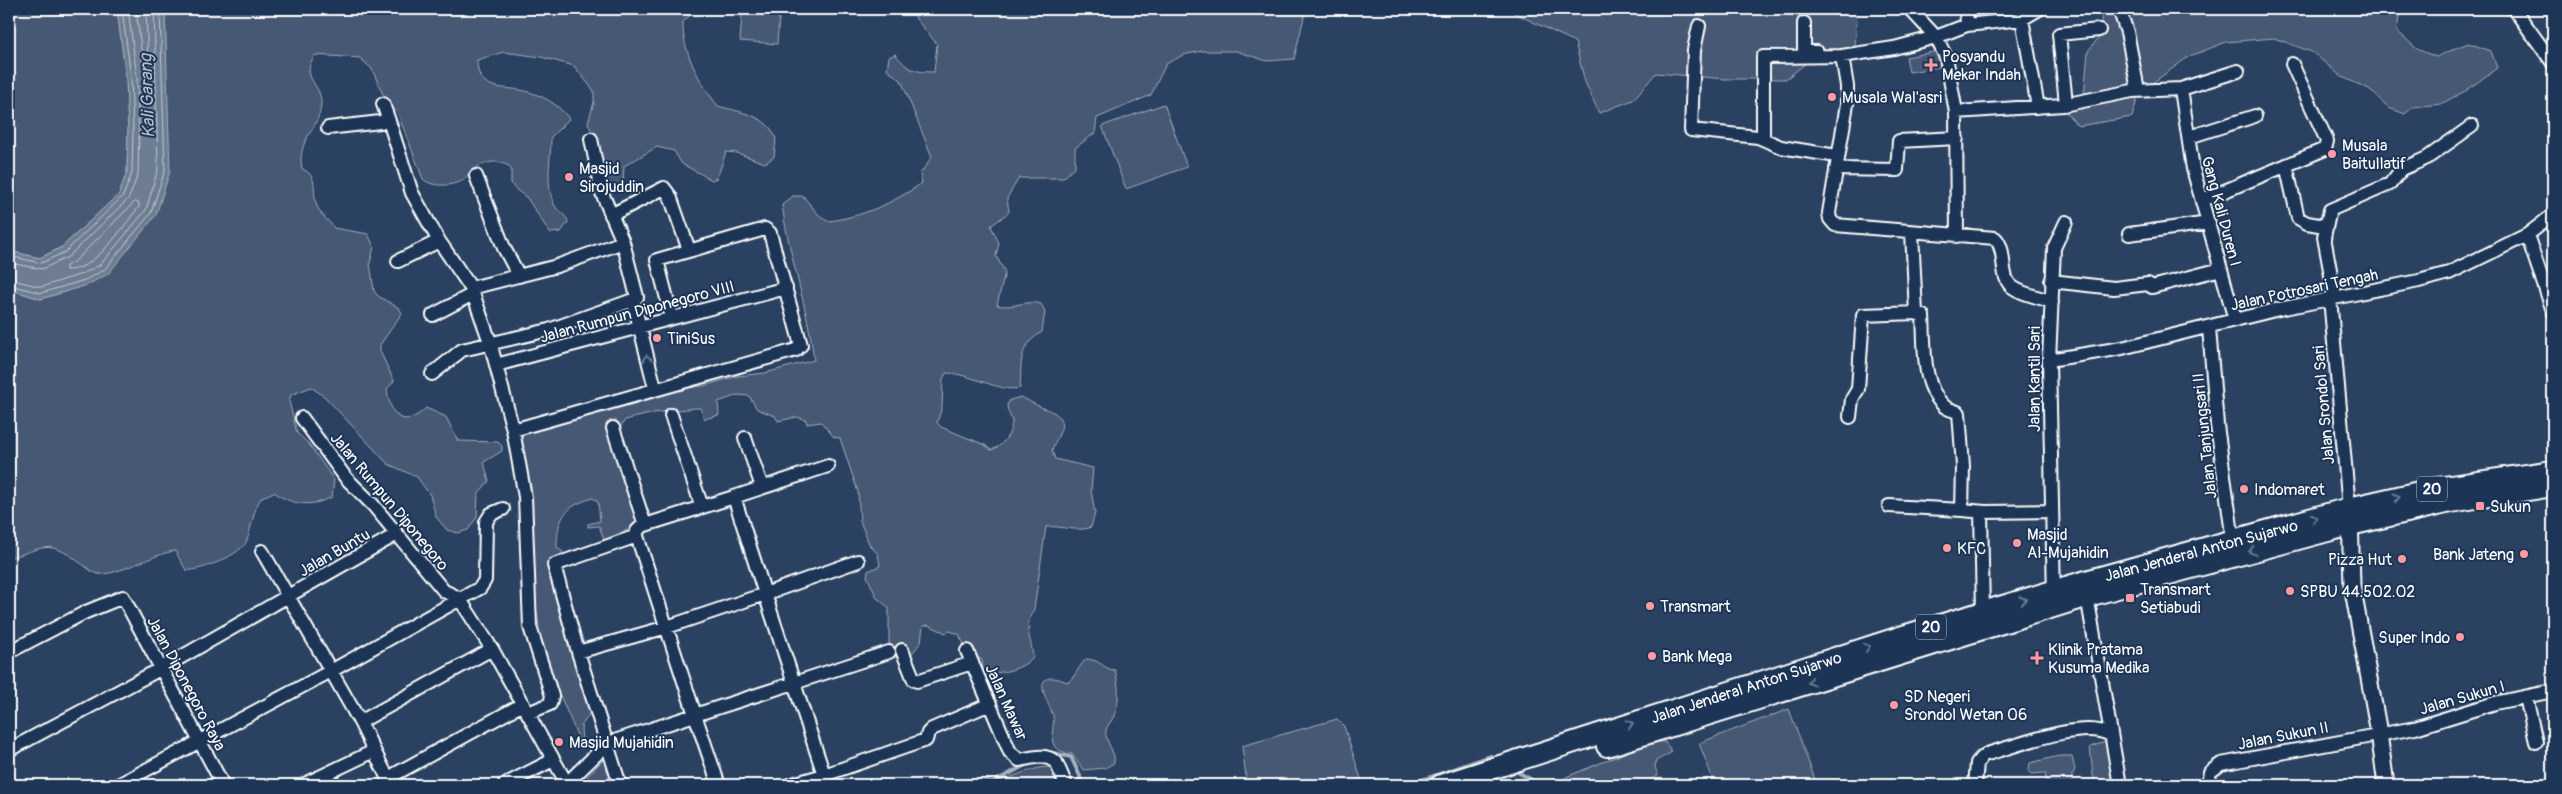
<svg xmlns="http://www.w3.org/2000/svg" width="2562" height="794" font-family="Pangolin,sans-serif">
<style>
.green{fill:#465975;stroke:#a2acba}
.water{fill:#6d7d92;stroke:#a7b1be}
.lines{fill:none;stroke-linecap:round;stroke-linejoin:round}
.shore{stroke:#c5cbd3;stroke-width:1}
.stream{stroke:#a7b1be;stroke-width:4}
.minor-casing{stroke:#fff;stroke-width:16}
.tertiary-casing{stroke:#fff;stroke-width:19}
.trunk-casing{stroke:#fff;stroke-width:24}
.minor{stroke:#1d3557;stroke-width:12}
.tertiary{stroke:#1d3557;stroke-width:15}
.trunk{stroke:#1d3557;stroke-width:20}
.oneway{stroke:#6c7c92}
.poi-dot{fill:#ff9aa2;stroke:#1d3557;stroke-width:2}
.labels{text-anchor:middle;stroke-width:4;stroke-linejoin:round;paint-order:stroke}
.shield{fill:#1d3557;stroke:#bbc2cd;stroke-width:1}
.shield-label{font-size:15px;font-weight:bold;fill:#fff}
.poi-label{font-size:16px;fill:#fff;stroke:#1d3557;text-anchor:start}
.street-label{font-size:16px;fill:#fff;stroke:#1d3557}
.water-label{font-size:18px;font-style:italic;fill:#b6bec8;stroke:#1d3557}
</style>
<rect width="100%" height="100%" fill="#2a4161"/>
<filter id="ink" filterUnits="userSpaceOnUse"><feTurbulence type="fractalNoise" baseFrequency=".02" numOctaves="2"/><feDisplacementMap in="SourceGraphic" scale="10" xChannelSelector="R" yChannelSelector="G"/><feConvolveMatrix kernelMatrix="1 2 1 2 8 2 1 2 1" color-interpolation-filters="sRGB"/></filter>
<g filter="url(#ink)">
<!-- green -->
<path class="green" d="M9,9H117L126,78L128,130L127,172L119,194L62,247L40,258L9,251Z
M165,9H697L683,22C682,52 700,83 718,106C739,112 769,115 776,139L774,157L765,163L737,153L726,152L717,178L712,180L682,164L674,151L657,147L624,166L623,187L612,189L608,185L594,155L592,132L588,123L594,102V91L574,66L541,57L504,52L477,60C477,86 493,87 513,89C534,91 558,102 569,119L551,137C551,161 545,182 554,204C557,212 566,213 568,222L561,232L550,233L527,198L514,188L511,183V168C496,155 473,165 464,180C452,186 433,188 423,179L398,114L384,97L372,69L360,58L315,55C299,78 321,83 321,102C321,130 296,137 302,169C320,176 311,191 317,206C320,214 329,221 334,228L368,234L374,247L370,263L374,291L378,296L399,308L402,313L380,345V351L394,381L387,389C390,416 403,430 426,408L446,417L458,441L498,442L502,446V451L484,462L489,481L478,494L477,517L468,530L458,533L447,530L436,517L430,495L417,477L388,464L325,397L311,387L291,395L289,401L297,433L309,444L334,480L332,497C313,507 292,506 274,492L262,497C253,509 252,527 247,540C243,554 200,572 186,570L175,551C153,554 117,576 98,574C92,573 84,565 79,562C47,538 43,549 9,558V289L41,299L87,285L167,111Z
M912,9H1306L1294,59L1267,61L1236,51H1202L1183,55L1166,64L1151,95L1097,118L1095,133L1075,148V167L1063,178H1019L1007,198L1009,212L991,226L999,243L996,256L1005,272L997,305C1013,309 1027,299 1041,304L1045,311L1042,332C1017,347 1022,363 1020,388C1000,393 970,373 946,373L943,379L942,407L937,423L941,427L985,445L991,450C1002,447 1012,434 1012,421C1011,416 1007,412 1007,405L1010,400L1021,397C1028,400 1033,404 1039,406C1049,411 1065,413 1061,429C1059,436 1054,443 1052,451L1055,459L1093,468L1091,491L1095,513L1091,527C1078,533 1061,525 1046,527L1034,609C1023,629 1031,636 1033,657C1022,670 1004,672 988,674L983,670L982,660C970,653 964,647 959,634L950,631L946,633L928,625L923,626L921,642L910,656L895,658L889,648V608L877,598L867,576L868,571L880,566L878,554L870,546L860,521L858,492L840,438L834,437L821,422L807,424L806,420L797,417L778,421L775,416L757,409L749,396L738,395L718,402L719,415L705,419L700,408H696L654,413L625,420L618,431L639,520L636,526L604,540L599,526L588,527V524L600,521L598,502L593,498C564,506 557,519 557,547L563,552L555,560L591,711L581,727L582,742L581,744L543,656L534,591L532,516L518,441L523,433L676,389L703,386L738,376L765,373L814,360C808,307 789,257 782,205L793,196H803L818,214L827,221C860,218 895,202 922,183L920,174L932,157L901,80L887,70L889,57L895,54C908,70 914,72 934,72L937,44L916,19Z
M1506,9H1853L1857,21L1855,46L1815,56L1786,79H1726L1656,73L1633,100L1599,113L1585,82L1575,42Z
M2102,9H2400L2397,31L2417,49L2436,57L2468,43L2491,51L2497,68L2467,90L2441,104L2413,107L2405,114L2389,108L2369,89L2342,77L2312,52L2274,38L2226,42L2188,57L2139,93L2132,117L2078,126L2064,110L2084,96L2088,51L2100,36Z
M742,13L779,17L777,44L740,41Z
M1938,51L1940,67L1909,72L1906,57Z
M1164,104L1187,167L1126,189L1102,126Z
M1086,659C1100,659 1104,670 1115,670C1119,683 1120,703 1114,716C1112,721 1107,725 1106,730C1104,742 1117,753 1114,763L1105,768L1084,770L1072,754C1066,752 1059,752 1055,747C1049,739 1055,725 1053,716C1051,707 1031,677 1053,678C1058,678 1063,681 1068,682C1076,676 1078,667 1086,659Z
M1789,709L1817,785H1715L1699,743Z
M1337,719L1344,726L1363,785H1247L1242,746Z
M2108,741L2117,783L2094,784L2090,747Z
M1652,742H1665L1672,752L1656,761L1655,767L1658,776L1637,785H1559L1566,777Z
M2059,756H2072L2075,770L2072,775V785H2047L2045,773L2032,774L2029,771L2030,763Z
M603,760L611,770L616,785H579Z
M1046,767L1056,769L1062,785H986C1006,781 1026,769 1046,767Z"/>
<!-- water -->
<path class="water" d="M117,9H165L170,171L156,215L108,274L87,285L40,299L9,289V251L40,258L62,247L119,194L127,172L128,130L126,78Z"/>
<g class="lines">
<!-- shore -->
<path class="shore" d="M136,9L143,64L145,67L148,64L146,9
M135,202L139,203V207C122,227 95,272 66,270V266L75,261Z
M9,256L41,263L65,252L123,196L132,173L133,130L131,77L122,9
M9,263L42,269L68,257L129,198L138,174L139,130L137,77L128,9
M9,279L41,287L82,274L100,265L146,210L158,169L154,9
M9,285L41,293L85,280L104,270L151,213L165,170L160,9"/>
<!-- stream -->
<path class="stream" d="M1049,752L1071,757L1080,776L1081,785
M1512,769L1541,785
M820,785H824
M963,785L994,782L1029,763
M1408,785L1491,756L1495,759"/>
<!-- minor casing -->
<g class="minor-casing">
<path id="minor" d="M1910,9L1936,37L1946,57L1956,112L1957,236
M1966,9L1967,25
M2119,9L2127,32L2138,90
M2514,9L2553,63
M2022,19L2039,9
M1804,23V49L1807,52H1817
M1699,26L1694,50L1691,130L1758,137L1781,147L1837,156
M1842,56L1847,86V104L1829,213L1830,219L1835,225L1995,238C2008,250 1998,279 2014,288C2024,295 2040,297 2052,302
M2181,89L2238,71
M383,104L389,121
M2066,104L2059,34L2099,30
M1956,112L2063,105L2132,91L2181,89L2193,169L2235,320
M328,128L389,121L412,193L439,241L471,288L490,342L513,430L525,497L530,627L552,696L550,704L528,713
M2189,137L2255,116
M1763,138V57L1842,56L1894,48L1936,37L1967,25L2022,19L2038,107
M591,139L602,193L623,242L637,297L633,300L655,388
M2286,165L2298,218L2307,223L2325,226
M1836,169L1897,170L1899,141L1957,138
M476,176L504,248L519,276
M2203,200L2325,149L2327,141L2292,64
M611,215L664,188L670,196L689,250
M1912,232L1916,313L1923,316C1925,344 1921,385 1944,406C1948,410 1955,410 1959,413L1963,466L1962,510L1985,512L2051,511
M2129,234L2209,223
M2527,235L2553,311
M398,261L439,241
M2051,281L2114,288L2148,284L2152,287L2221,269
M471,288L557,266L623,242
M2335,297L2324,237L2330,210L2390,184L2402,169L2427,158L2472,126
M2330,298L2349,508
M433,315L473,294
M2209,328L2217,425L2233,541
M2049,360L2122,348L2279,309L2419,281L2449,273L2527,235L2553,215
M496,365L786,288
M432,374L462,350L549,330L633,300
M671,415L702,507
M1850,417L1852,399L1858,389L1863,315L1916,313
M302,418L346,478L373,505L444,591L459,598L492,649L567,784
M613,428L645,525
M513,430L796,350L801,345L770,233L765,229L657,260L672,318
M745,438L762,487
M734,497L828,466
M1889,506L1962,510
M1981,512L1983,612
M262,551L331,671L480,588L485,580L486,522L491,514L503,509
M2087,596L2120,785
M2054,598L2049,360L2054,248L2066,222
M902,650L914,680L917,681L972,663
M967,651L1010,752L1019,760C1034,758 1043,753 1056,762L1066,785
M9,652L86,612L123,597L223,785
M578,652L667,627L765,594L734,497L642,526L637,531V536C664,619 690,703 719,785
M2526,697L2536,742
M360,722L492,649
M9,750L162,668L397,534
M1987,754C2016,746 2085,719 2110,735
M824,775L926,740L928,733L932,729L990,704
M388,778L523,704
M118,785L331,671L360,722L391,785
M303,785L374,751
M504,785L553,760
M565,785L608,743L794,683L765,594L858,561
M620,785L578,652L554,565L637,536
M789,785L824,775L794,683L889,652
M1975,785L1977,763L1981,758
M2208,785L2210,772L2221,764L2415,728L2495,703L2553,691"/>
</g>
<!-- tertiary casing -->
<g class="tertiary-casing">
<path id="tertiary" d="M2350,515L2352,585L2379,733L2386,785"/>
</g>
<!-- trunk casing -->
<g class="trunk-casing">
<path id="trunk" d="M1607,746L2095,594L2350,525L2450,502L2553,486
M1441,785L1900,637L2086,581L2349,508L2437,488L2553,471"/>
</g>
<!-- minor -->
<use href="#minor" class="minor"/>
<!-- tertiary -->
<use href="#tertiary" class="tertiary"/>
<!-- trunk -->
<use href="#trunk" class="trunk"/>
</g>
<!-- one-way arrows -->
<defs><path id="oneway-chevron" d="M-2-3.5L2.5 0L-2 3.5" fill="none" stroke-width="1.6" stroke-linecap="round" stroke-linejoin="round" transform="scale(1.25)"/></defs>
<g class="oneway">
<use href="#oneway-chevron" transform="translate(647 358) rotate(-104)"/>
<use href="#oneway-chevron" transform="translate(2397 497) rotate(-13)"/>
<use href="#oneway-chevron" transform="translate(2314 518) rotate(-15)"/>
<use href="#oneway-chevron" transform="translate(2252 551) rotate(165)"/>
<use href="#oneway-chevron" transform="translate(2023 600) rotate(-17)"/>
<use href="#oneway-chevron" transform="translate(1867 647) rotate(-18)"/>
<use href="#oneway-chevron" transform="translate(1811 682) rotate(162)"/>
<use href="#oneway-chevron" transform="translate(1630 724) rotate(-18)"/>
</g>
</g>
<!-- markers -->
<g class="poi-dot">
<path d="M1928.5 57.5h5v5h5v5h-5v5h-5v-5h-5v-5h5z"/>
<circle cx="1832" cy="97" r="5"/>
<circle cx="2332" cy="154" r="5"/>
<circle cx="569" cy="177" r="5"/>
<circle cx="657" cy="338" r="5"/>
<circle cx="2244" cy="489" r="5"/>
<rect x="2475" y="501" width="10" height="10" rx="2.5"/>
<circle cx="2017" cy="543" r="5"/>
<circle cx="1947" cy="548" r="5"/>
<circle cx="2524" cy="554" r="5"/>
<circle cx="2402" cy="559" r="5"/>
<circle cx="2290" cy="591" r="5"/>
<rect x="2125" y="593" width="10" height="10" rx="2.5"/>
<circle cx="1650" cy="606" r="5"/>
<circle cx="2460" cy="637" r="5"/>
<circle cx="1652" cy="656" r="5"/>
<path d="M2034.5 650.5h5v5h5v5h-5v5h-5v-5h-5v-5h5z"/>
<circle cx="1894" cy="705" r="5"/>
<circle cx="559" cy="742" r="5"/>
</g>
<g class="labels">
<!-- shield labels -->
<g class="shield">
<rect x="2417" y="476.5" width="30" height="25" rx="4"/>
<rect x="1916" y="614.5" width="30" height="25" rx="4"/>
</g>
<g class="shield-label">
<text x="2432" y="494">20</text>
<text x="1931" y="632">20</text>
</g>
<!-- poi labels -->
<g class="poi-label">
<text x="1942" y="62">Posyandu<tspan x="1942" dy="18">Mekar Indah</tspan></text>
<text x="1842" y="103">Musala Wal'asri</text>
<text x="2342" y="151">Musala<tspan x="2342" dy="18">Baitullatif</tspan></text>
<text x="579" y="174">Masjid<tspan x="579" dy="18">Sirojuddin</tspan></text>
<text x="667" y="344">TiniSus</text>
<text x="2254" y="495">Indomaret</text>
<text x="2490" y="512">Sukun</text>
<text x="2027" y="540">Masjid<tspan x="2027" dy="18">Al-Mujahidin</tspan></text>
<text x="1957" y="554">KFC</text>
<text x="2514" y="560" text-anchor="end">Bank Jateng</text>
<text x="2392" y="565" text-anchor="end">Pizza Hut</text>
<text x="2140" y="595">Transmart<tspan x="2140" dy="18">Setiabudi</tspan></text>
<text x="2300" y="597">SPBU 44.502.02</text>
<text x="1660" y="612">Transmart</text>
<text x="2450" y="643" text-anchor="end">Super Indo</text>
<text x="2048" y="655">Klinik Pratama<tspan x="2048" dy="18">Kusuma Medika</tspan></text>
<text x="1662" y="662">Bank Mega</text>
<text x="1904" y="702">SD Negeri<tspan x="1904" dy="18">Srondol Wetan 06</tspan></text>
<text x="569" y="748">Masjid Mujahidin</text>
</g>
<!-- street labels -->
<g class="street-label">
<text transform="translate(2222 211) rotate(75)" y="6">Gang Kali Duren I</text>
<text transform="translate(2304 289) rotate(-12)" y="6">Jalan Potrosari Tengah</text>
<text transform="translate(637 311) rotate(-15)" y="6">Jalan Rumpun Diponegoro VIII</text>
<text transform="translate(2034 379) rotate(-90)" y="6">Jalan Kantil Sari</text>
<text transform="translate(2323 405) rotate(-95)" y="6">Jalan Srondol Sari</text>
<text transform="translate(2204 436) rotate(-96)" y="6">Jalan Tanjungsari II</text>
<text transform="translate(390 501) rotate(50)" y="6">Jalan Rumpun Diponegoro</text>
<text transform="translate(2201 550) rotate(-15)" y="6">Jalan Jenderal Anton Sujarwo</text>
<text transform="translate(334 552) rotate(-30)" y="6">Jalan Buntu</text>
<text transform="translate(187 683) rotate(62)" y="6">Jalan Diponegoro Raya</text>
<text transform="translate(1746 687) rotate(-18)" y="6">Jalan Jenderal Anton Sujarwo</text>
<text transform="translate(2462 697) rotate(-16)" y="6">Jalan Sukun I</text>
<text transform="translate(1007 702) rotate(66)" y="6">Jalan Mawar</text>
<text transform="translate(2283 735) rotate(-11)" y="6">Jalan Sukun II</text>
</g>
<!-- water labels -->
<g class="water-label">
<text transform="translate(147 96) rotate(-92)" y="6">Kali Garang</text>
</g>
</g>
<!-- margin -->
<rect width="2562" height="794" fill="none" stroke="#1d3557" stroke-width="30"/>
<rect x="15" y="15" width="2532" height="764" fill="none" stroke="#fff" stroke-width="2" filter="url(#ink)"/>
</svg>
